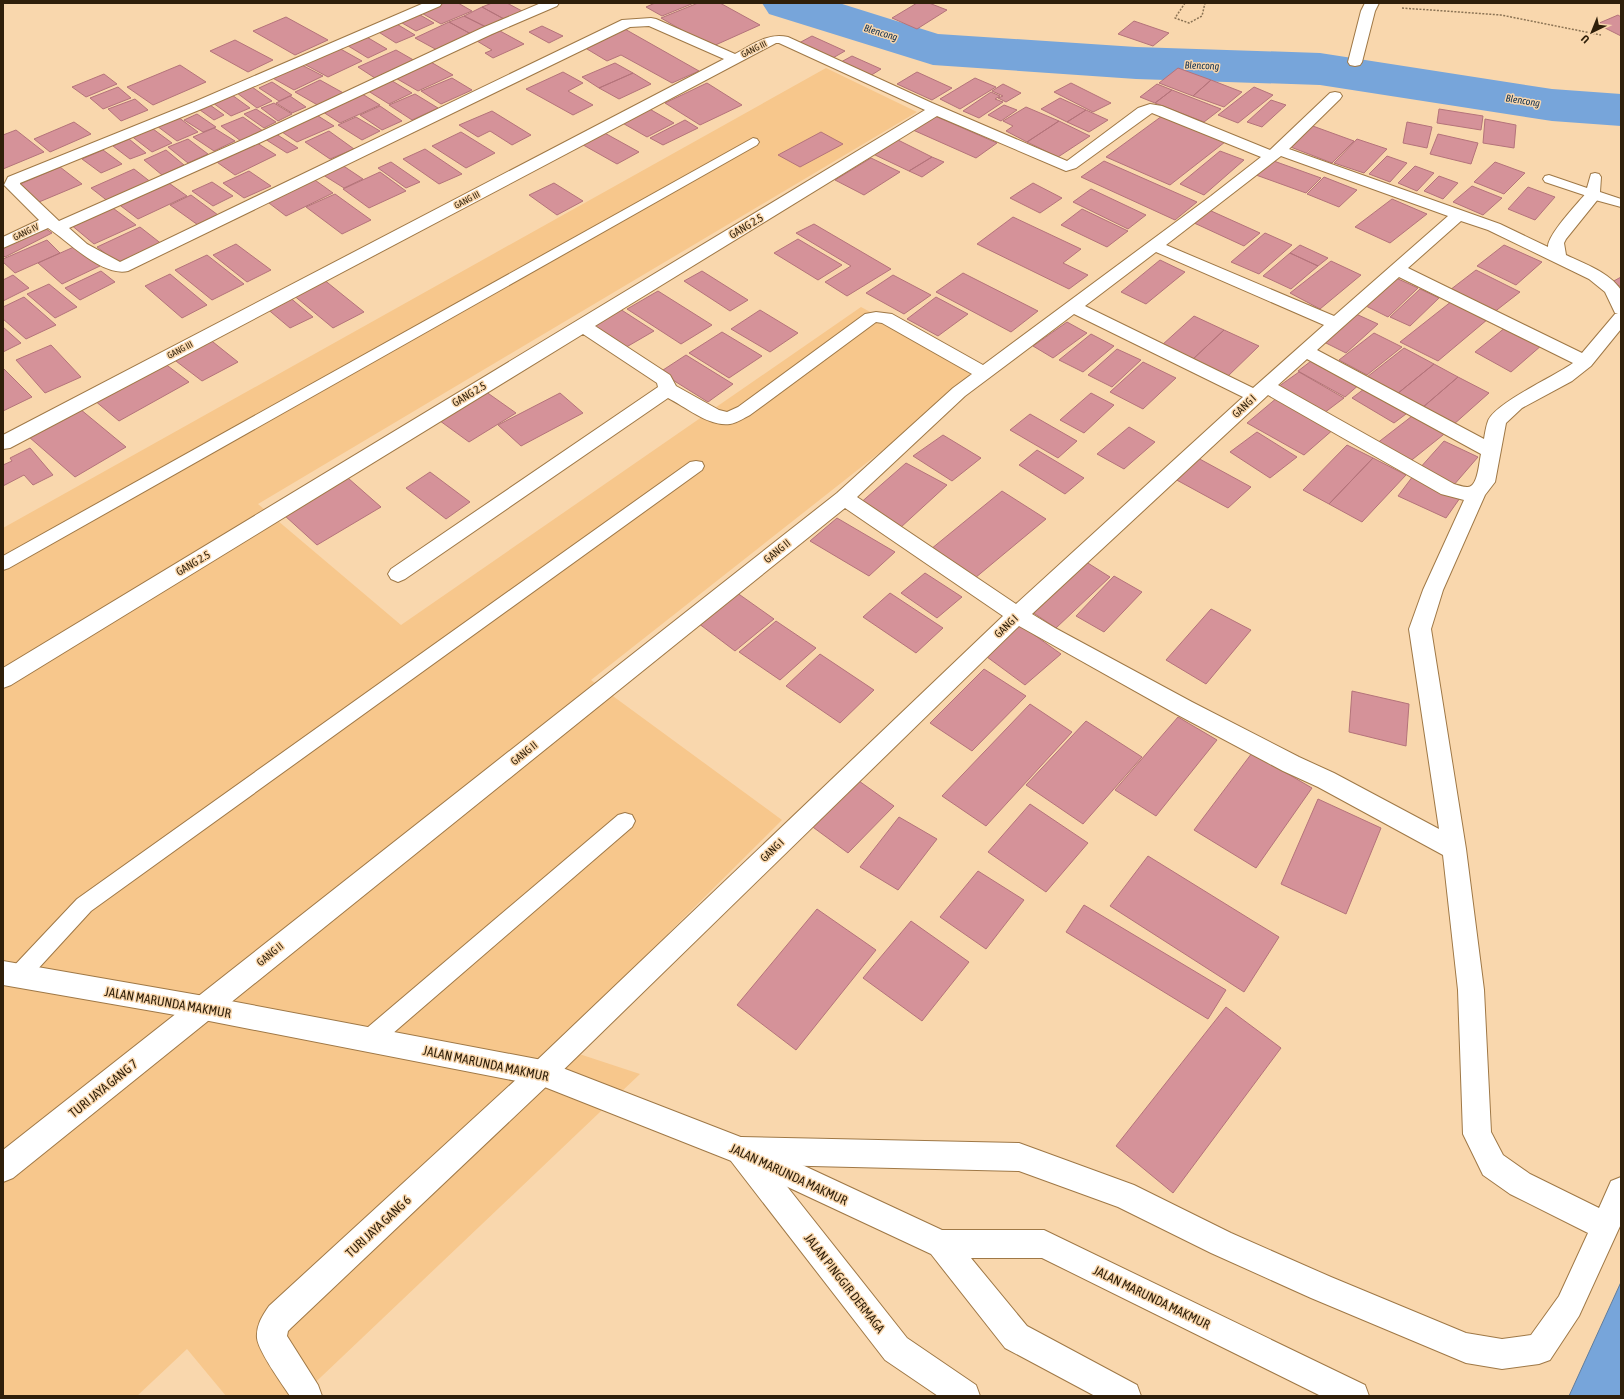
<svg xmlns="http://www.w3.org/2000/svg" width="1624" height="1399" font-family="'Asap Condensed',sans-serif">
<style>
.built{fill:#f7c78c}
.water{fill:#77a5da;stroke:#617d9c}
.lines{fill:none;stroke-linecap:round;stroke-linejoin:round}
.river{fill:#77a5da;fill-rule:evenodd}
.building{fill:#d59299;stroke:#b4737a}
.service-casing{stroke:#9f7846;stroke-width:2}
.minor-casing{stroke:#9f7846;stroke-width:2}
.primary-casing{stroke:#9f7846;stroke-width:2}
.path{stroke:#8b7354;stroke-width:1.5;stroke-dasharray:2 1.5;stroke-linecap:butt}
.service{fill:#fff;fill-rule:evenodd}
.minor{fill:#fff;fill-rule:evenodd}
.primary{fill:#fff;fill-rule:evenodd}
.labels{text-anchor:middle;stroke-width:3;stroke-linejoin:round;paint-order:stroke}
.far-street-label{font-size:9px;fill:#2f1f0a;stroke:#f9d7ad}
.far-water-label{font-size:10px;font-style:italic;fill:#0b2d4f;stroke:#f9d7ad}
.street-label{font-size:11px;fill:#2f1f0a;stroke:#f9d7ad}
.near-street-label{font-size:13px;fill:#2f1f0a;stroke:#f9d7ad}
</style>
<rect width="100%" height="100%" fill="#f9d7ad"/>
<!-- built -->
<path class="built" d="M826,68L917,112L258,504L401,625L861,307L982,372L591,680L782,820L555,1046L640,1074L301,1396H226L187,1349L137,1396H3V528Z"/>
<!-- water -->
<path class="water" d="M1621,1282V1396H1569Z"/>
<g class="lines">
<!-- river -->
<path class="river" d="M762,3H839L938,34L1136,47L1320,53L1552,89L1621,94V126L1552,121L1320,85L1136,79L933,65L769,14Z"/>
</g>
<!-- building -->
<path class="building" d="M437,3H458L472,11L441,24L418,11Z
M492,3H507L522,11L504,19L482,7Z
M655,3H694L662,16L646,7Z
M698,3H720L760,25L711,47L661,18Z
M917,3H929L947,10L917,29L892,18Z
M482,7L504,19L486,27L464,16Z
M415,12L434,23L416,31L397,20Z
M1618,15L1621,17V36L1597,24Z
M464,16L486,27L471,34L449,22Z
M286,17L328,40L295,55L253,31Z
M1134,21L1169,33L1153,46L1118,34Z
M449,22L471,34L437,50L415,38Z
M395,23L415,35L396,43L377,31Z
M542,26L563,36L549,43L529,32Z
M623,28L699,71L672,83L621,55L607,61L582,46Z
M500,31L524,44L493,58L485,53L492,50L477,41Z
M365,36L387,49L368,58L345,44Z
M812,36L845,51L831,59L799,43Z
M235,40L273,60L248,72L210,51Z
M337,47L362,61L328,77L302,63Z
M396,50L417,62L378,80L358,67Z
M852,56L881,69L870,76L841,62Z
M429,61L453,75L418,91L394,77Z
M298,63L323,76L294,90L269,76Z
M615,63L633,73L599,88L582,77Z
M180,65L206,82L153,105L127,87Z
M1178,68L1211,80L1193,96L1159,83Z
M563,72L583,83L568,91L593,105L573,115L526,89Z
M917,72L952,88L932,100L897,84Z
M633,73L651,84L619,99L599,88Z
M104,74L117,84L86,97L72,87Z
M452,78L472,90L441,104L421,91Z
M975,78L996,87L960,109L940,99Z
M389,79L412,93L389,104L365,89Z
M320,80L347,95L321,107L295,92Z
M1211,80L1242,92L1224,107L1193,96Z
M272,82L292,95L279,101L259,88Z
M707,83L742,105L700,125L665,103Z
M1071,83L1111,103L1093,112L1054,92Z
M1003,84L1021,93L1006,102L998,98L1003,96L992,91Z
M1157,84L1172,90L1155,103L1140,97Z
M118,87L131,98L103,109L90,98Z
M252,87L272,101L257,108L237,93Z
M1254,87L1273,95L1238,123L1218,115Z
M1172,90L1221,109L1204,122L1155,103Z
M359,92L380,105L340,123L320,110Z
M991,92L1000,96L995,99L1003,102L979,118L963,111Z
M415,94L438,108L412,120L389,105Z
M232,95L250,108L231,116L213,103Z
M290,96L306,107L292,113L276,103Z
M1060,98L1086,110L1067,122L1041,109Z
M135,99L148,110L121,121L108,109Z
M1271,100L1286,105L1262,127L1247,122Z
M274,103L292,114L278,121L261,108Z
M210,105L224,115L214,120L200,110Z
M1004,105L1017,110L1001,121L988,115Z
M380,106L402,121L382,130L360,115Z
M646,107L674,123L647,137L619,121Z
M1026,107L1059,121L1027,142L1006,131L1013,126L1003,121Z
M256,109L276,122L264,128L244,114Z
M1439,109L1483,116L1481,130L1437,123Z
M1086,110L1108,120L1089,132L1067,122Z
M492,111L531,135L512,145L490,131L478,137L459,125Z
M197,114L216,127L203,132L184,120Z
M315,114L334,126L297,142L279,130Z
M935,116L997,143L976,158L913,130Z
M1162,116L1225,142L1170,185L1106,157Z
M178,117L198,132L177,141L157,126Z
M243,117L263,131L241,141L221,126Z
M356,117L380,131L362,140L338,125Z
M1485,119L1516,125L1514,148L1483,143Z
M685,120L698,128L663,145L650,138Z
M1059,121L1090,136L1058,157L1027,142Z
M74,122L91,134L50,152L34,139Z
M1407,122L1432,127L1427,148L1403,143Z
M1310,125L1354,141L1332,163L1288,146Z
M149,126L172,143L152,152L130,135Z
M214,128L235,141L214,151L193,137Z
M16,130L44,152L3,169V135Z
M329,131L354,149L330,159L305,142Z
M601,131L639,152L617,164L578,142Z
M461,132L495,153L466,168L432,146Z
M821,132L843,144L800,167L778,155Z
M276,134L298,148L287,153L265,139Z
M1438,134L1478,143L1471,164L1430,154Z
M129,139L146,153L130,159L113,146Z
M188,139L208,154L188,163L168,147Z
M896,139L932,157L909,171L873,154Z
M1357,139L1387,149L1364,173L1334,163Z
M254,141L276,155L235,175L214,160Z
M425,149L462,174L439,184L403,159Z
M103,150L122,164L101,173L82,159Z
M166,150L184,165L162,175L144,160Z
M1220,151L1244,160L1204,195L1180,184Z
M1387,156L1407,163L1390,182L1369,174Z
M932,157L944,162L922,177L909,171Z
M871,158L900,172L864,195L835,180Z
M1271,160L1321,178L1306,193L1256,175Z
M1104,161L1197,202L1175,220L1081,177Z
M391,162L420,182L406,188L378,168Z
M1495,162L1525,173L1504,194L1474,182Z
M339,163L363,179L344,188L320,173Z
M1415,166L1434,173L1417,191L1398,183Z
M60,167L82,184L39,202L18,185Z
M134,169L152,183L109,202L91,188Z
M249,171L271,186L244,198L223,183Z
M380,172L406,191L369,208L343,189Z
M1439,176L1458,183L1443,199L1424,191Z
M1324,177L1357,190L1339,207L1307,194Z
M312,178L333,193L286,216L265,200Z
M166,181L187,196L138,219L117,203Z
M212,182L233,196L213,206L192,191Z
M554,183L583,201L557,215L529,195Z
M1033,183L1062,198L1040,213L1010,198Z
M1472,186L1502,198L1483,215L1453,202Z
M1528,187L1555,197L1535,220L1508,209Z
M1091,189L1146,215L1128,229L1073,202Z
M335,194L371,220L342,234L306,207Z
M191,195L218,215L198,225L170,205Z
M1392,199L1427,214L1390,243L1355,227Z
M110,206L136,225L94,244L70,224Z
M1082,209L1128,231L1107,247L1061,225Z
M1209,210L1260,233L1244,246L1192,222Z
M1013,217L1081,249L1063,263L1088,275L1069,289L977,244Z
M814,224L891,269L847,296L825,282L851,266L796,233Z
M43,227L52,233L5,257L3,255V247Z
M140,227L163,245L120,265L97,247Z
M1265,233L1292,245L1259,274L1231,262Z
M798,239L842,265L818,280L774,253Z
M47,240L60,253L15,273L3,262V259Z
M236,244L271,270L247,282L213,255Z
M1300,245L1328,258L1318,266L1290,253Z
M1504,245L1542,262L1516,285L1477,266Z
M76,246L100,266L62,284L38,263Z
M1290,253L1318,266L1291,289L1263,276Z
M207,255L244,284L212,300L175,270Z
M1160,260L1185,272L1146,304L1121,292Z
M1331,261L1361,275L1320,309L1290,293Z
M1476,270L1520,292L1493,313L1450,290Z
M101,271L115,282L80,300L65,288Z
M702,271L748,300L730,311L684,281Z
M963,273L1038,311L1011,332L936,292Z
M170,274L207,305L182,318L145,286Z
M13,275L29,288L3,301V280Z
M893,275L931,295L904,314L866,293Z
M1621,277V287L1612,282Z
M1396,278L1418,288L1388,317L1366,306Z
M323,279L364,312L333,328L292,294Z
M49,284L77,307L55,318L27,294Z
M1420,289L1439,298L1410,326L1390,317Z
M658,291L712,325L681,344L627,309Z
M288,296L313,317L290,328L265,307Z
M24,297L56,325L26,339L3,319V307Z
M936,297L968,314L938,336L907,319Z
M1452,301L1488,319L1438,361L1400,342Z
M620,309L654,331L623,349L590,327Z
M760,310L798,333L770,352L731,329Z
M1356,314L1378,324L1346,353L1324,342Z
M1194,316L1224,330L1192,360L1162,345Z
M1067,322L1087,333L1053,358L1033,346Z
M3,327L21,343L3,352Z
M1506,327L1542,345L1511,372L1475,352Z
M1224,330L1259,346L1227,377L1192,360Z
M722,332L762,356L729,378L689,353Z
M1374,333L1402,347L1367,375L1339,360Z
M1091,334L1114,346L1083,372L1059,360Z
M208,338L238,362L202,381L172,358Z
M51,345L81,377L45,393L16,360Z
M1404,348L1434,364L1397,394L1367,377Z
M1117,349L1141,360L1112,387L1088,375Z
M686,355L733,384L708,402L660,372Z
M1315,358L1361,383L1345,397L1298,371Z
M1143,362L1176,378L1143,409L1110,392Z
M164,363L189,382L119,421L94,400Z
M1434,364L1458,377L1422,408L1397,394Z
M3,368L32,397L3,411Z
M1299,372L1344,398L1320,416L1275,389Z
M1458,377L1489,393L1453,425L1422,408Z
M1368,386L1410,411L1394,423L1352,398Z
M482,389L516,413L469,442L436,418Z
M560,393L583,413L521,446L498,425Z
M1091,393L1114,405L1084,433L1060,420Z
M1278,397L1335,428L1304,455L1247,423Z
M80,409L126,447L75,477L29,437Z
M1416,413L1448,431L1408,463L1376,444Z
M1030,414L1077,441L1058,458L1010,430Z
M1129,427L1155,442L1124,469L1097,454Z
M1257,432L1297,457L1270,478L1230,452Z
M943,435L981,458L952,481L913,456Z
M1444,441L1478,457L1453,486L1419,469Z
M1347,445L1373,458L1329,504L1303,490Z
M30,448L53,475L33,485L24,475L3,486V465L12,461L10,458Z
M1037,450L1084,478L1065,494L1019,465Z
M1196,457L1251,487L1228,508L1173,478Z
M1373,458L1406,475L1362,522L1329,504Z
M906,463L947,485L900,528L858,505Z
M430,472L470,502L446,519L406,488Z
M1413,476L1460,498L1446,518L1398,496Z
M348,478L381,507L317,545L284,515Z
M1002,491L1046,519L975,578L931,549Z
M837,518L895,552L869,576L810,541Z
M1083,560L1110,577L1056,628L1029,610Z
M925,573L962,597L937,618L901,593Z
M1114,576L1142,592L1104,632L1076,616Z
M733,590L774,619L735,651L694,620Z
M890,593L943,628L916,653L863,617Z
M1211,609L1251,630L1206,684L1166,660Z
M776,621L816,648L780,680L739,652Z
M1019,624L1061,654L1025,685L983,654Z
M820,654L874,690L840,723L786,686Z
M984,669L1026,696L972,751L930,723Z
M1352,691L1409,704L1406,746L1349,732Z
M1030,704L1072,732L986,826L942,796Z
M1178,717L1217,740L1156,816L1115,790Z
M1086,721L1142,757L1083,824L1026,785Z
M1252,753L1312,788L1256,868L1194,830Z
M852,776L894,806L848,853L806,822Z
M1318,799L1381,828L1346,914L1281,884Z
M1030,804L1088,843L1046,892L988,852Z
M899,817L937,839L898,890L860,867Z
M1148,856L1279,937L1244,992L1110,906Z
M978,871L1024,900L986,949L940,917Z
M1084,905L1226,990L1208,1019L1066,932Z
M817,909L876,950L796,1050L737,1005Z
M911,921L969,962L922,1021L863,978Z
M1226,1007L1281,1048L1173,1193L1116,1146Z"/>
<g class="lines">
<!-- service casing -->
<g class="service-casing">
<path id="service" d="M753,138L757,139L759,142L757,145L9,568L3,570V556Z
M1595,173L1599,174L1601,177L1600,192L1621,199V207L1588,198L1587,196L1545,182L1543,179L1545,176L1549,175L1587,188L1591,174Z
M696,461L702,462L704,466L702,470L91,911L25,983L18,986L11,983L8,976L11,969L77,899L690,462Z
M625,813L632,815L635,821L632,827L377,1047L369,1050L361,1047L358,1040L361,1033L618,815Z"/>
</g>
<!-- minor casing -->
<g class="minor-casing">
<path id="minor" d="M424,3H442L440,6L204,108L20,183V184L59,221L249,137L482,28L541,3H559L557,6L492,34L259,143L69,228L87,244L120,262L622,20L651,18L656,19L735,54C752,45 768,32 788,37L932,103L1067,161L1138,108L1150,104L1162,106L1270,150L1330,93L1335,92L1340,93L1342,96L1340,99L1289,149L1500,224L1548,247C1547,235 1579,202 1587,192L1593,190L1599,192L1601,195L1599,198L1566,239L1564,243L1566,255C1585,264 1609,272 1621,290V329L1591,366L1572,381L1522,408L1506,423L1495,482L1485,495L1443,590L1431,629L1466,849L1484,990L1491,1132L1503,1155L1530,1174L1599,1208L1611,1181L1621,1177V1224L1579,1316L1550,1360L1539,1364L1502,1369L1466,1363L1311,1298L1211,1253L1118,1207L1019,1171L770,1165L907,1338L976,1385L980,1396H938L885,1360L731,1161L727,1151L731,1141L741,1137L1019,1143L1134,1185L1231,1233L1331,1277L1466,1333L1502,1339L1531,1335L1559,1296L1588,1233L1510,1194L1483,1175L1463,1134L1458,990L1443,855L1318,787L1283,771L1176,714L1019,626L551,1082L291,1328L288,1331L287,1336L318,1385L322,1396H290C282,1384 258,1351 257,1338C256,1326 262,1316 269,1306L533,1064L1003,616L845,508L13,1178L3,1182V1150L837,493L953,388L972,374L882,323L876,322L750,415C744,418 737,423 730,424C709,427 686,407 668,398L405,579L398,582L391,579L388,574L391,569L658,387L657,383L583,334L11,685L3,688V668L925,110L779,43H776L10,448L3,449V435L724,59L649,26L630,27L128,271C102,277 68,241 48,228L3,248V237L39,220L4,185L8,177L194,102ZM1152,113L1261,157L1211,196L983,365L892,314L876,312L865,314L738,407L727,412L719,410L676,386L670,375L595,326L937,116L1066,171L1076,168ZM1281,156L1448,216L1334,316L1166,245ZM1461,221L1488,230L1589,279L1605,292L1615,313H1618L1615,314L1582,353L1408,268ZM1156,252L1324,325L1253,388L1085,306ZM1399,277L1573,363C1555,376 1495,403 1488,421C1486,426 1485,433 1484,439L1317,350ZM1074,314L1243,397L1016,604L857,497L965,396ZM1307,359L1481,454C1479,462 1478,488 1467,487C1463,487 1458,485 1454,484L1278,385ZM1268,395L1441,494L1464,500L1423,590L1409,629L1439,829L1334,773L1299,757L1192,702L1055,628L1032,614Z
M1365,3H1379L1375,11L1362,62L1360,65L1355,66L1350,65L1348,62L1361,11Z"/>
</g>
<!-- primary casing -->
<g class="primary-casing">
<path id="primary" d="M3,961L204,996L542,1060L751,1141L942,1230H1044L1365,1385L1369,1396H1321L1042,1258H971L1027,1326L1137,1385L1141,1396H1095L1005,1348L931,1254L734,1162L542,1086L204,1020L3,985Z"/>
</g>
<!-- path -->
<path class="path" d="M1185,3L1175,18L1189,23L1202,16L1205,3
M1402,8L1501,15L1601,35"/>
<!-- service -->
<use href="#service" class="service"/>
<!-- minor -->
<use href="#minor" class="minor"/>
<!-- primary -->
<use href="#primary" class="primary"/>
</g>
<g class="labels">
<!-- far-street labels -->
<g class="far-street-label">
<text transform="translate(754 49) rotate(-26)" y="3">GANG III</text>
<text transform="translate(467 200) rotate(-28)" y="3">GANG III</text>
<text transform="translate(26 232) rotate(-26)" y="3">GANG IV</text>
<text transform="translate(180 350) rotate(-28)" y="3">GANG III</text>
</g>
<!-- far-water labels -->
<g class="far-water-label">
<text transform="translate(881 32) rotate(17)" y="4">Blencong</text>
<text transform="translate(1202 65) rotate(2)" y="4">Blencong</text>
<text transform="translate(1523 100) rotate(9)" y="4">Blencong</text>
</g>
<!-- street labels -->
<g class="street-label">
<text transform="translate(746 226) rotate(-31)" y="4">GANG 2.5</text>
<text transform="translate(469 394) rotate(-31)" y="4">GANG 2.5</text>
<text transform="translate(1244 406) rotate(-43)" y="4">GANG I</text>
<text transform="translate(777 551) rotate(-39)" y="4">GANG II</text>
<text transform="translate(193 563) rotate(-31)" y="4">GANG 2.5</text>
<text transform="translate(1006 626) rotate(-44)" y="4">GANG I</text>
<text transform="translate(524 753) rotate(-39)" y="4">GANG II</text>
<text transform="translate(772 850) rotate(-44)" y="4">GANG I</text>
<text transform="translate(270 954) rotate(-39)" y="4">GANG II</text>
</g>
<!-- near-street labels -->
<g class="near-street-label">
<text transform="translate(168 1002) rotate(10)" y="5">JALAN MARUNDA MAKMUR</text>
<text transform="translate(486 1063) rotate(12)" y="5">JALAN MARUNDA MAKMUR</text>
<text transform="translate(103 1088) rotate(-39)" y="5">TURI JAYA GANG 7</text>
<text transform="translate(789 1174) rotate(25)" y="5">JALAN MARUNDA MAKMUR</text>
<text transform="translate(378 1226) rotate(-43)" y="5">TURI JAYA GANG 6</text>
<text transform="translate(845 1283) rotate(52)" y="5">JALAN PINGGIR DERMAGA</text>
<text transform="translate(1152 1297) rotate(26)" y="5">JALAN MARUNDA MAKMUR</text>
</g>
</g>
<!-- border -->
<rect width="1624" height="1399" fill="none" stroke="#2f1f0a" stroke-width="8"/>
<!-- north arrow -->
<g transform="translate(1592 32) rotate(223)" stroke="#f9d7ad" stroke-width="3" paint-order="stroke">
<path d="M0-3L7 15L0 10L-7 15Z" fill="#2f1f0a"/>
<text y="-6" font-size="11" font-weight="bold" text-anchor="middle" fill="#2f1f0a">U</text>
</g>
</svg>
